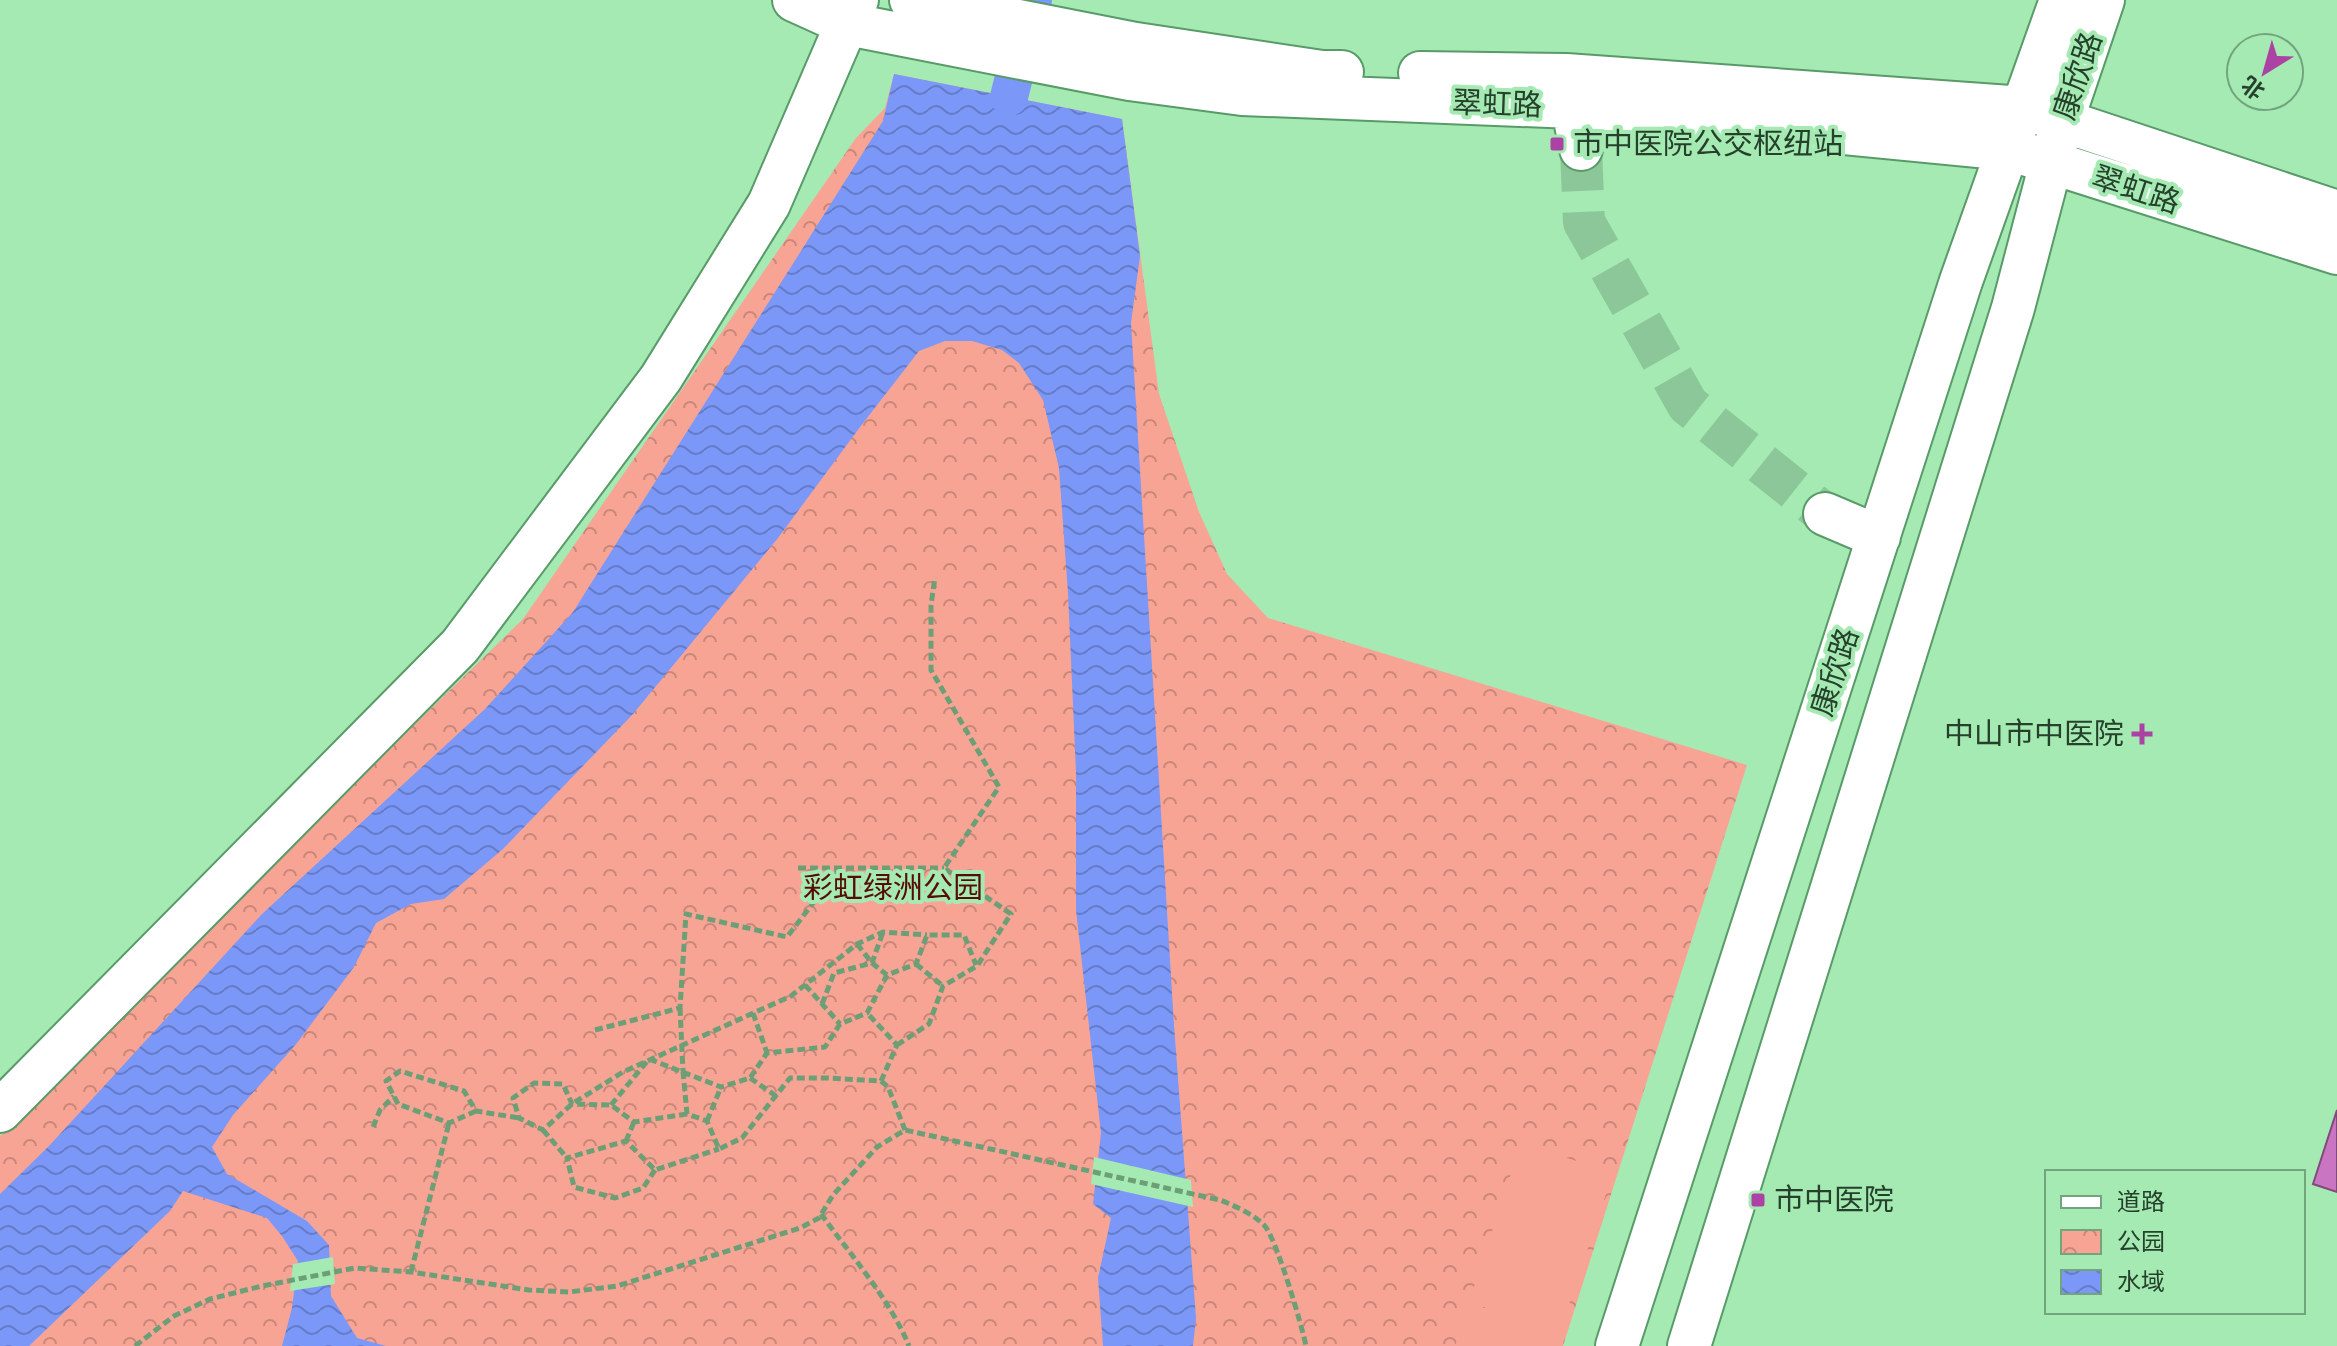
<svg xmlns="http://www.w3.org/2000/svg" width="2337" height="1346" font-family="Figtree,'Noto Sans SC',sans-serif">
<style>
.park{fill:url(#park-crowns)}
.pitch{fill:#f8a495}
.water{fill:url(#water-waves)}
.pier{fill:#a5e9b3}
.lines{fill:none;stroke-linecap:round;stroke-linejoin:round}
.canal{stroke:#7b97f7;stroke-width:38}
.building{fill:#ca75c2;stroke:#804a7b;stroke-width:2}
.minor-tunnel{stroke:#8bc798;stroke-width:42;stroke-dasharray:42 21;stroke-linecap:butt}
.minor-casing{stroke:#599a69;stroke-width:46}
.path{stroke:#6d9f77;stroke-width:5;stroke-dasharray:8 4;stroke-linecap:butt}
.minor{stroke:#fff;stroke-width:42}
.path-bridge{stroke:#6d9f77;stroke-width:5;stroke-dasharray:8 4;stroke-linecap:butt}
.poi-dot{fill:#ab42a4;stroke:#a5e9b3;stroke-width:3}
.labels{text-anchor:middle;stroke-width:8;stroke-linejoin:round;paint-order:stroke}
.street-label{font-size:30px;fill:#25402b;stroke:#a5e9b3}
.poi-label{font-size:30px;fill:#25402b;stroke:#a5e9b3;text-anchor:start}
.park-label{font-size:30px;fill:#560d06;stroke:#a5e9b3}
</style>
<defs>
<pattern id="park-crowns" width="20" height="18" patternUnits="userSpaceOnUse" patternTransform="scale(2)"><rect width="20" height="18" fill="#f8a495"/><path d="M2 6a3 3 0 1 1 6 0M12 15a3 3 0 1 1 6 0" fill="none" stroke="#c9877a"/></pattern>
<pattern id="water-waves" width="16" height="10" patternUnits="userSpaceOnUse" patternTransform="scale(2)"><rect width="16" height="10" fill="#7b97f7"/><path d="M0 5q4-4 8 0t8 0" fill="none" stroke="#657dc8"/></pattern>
</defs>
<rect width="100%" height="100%" fill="#a5e9b3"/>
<!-- park -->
<path class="park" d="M894,74L1122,119L1159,394L1199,512L1227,574L1268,618L1747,765L1563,1346H0V1136L241,893L523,619L856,138L885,108Z"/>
<!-- pitch -->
<path class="pitch" d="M1521,1143L1613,1173L1560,1332L1469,1302Z
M1469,1305L1560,1335L1557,1346H1455Z"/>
<!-- water -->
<path class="water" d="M894,74L1122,119L1140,256L1131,323L1174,1025L1196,1318L1193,1346H1103L1098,1278L1111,1218L1093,1204L1101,1133L1076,910V772L1068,593L1059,468L1043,400L1019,363L1002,350L972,341H945L919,351L860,427L778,538L633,714L503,849L444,899L411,904L376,923L354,967L297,1043L233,1115L212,1147L227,1174L307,1221L329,1245L331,1296L357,1338L386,1346H282L292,1308L298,1261L282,1236L267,1218L183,1191L170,1211L29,1346H0V1194L49,1146L262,914L485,709L573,612L883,121Z"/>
<!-- pier -->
<path class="pier" d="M1094,1157L1191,1180L1193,1207L1091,1184Z
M333,1257L335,1284L290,1291L293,1264Z"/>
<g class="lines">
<!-- canal -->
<path class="canal" d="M1009,97L1033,0"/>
</g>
<!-- building -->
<path class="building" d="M2337,1110V1192L2313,1184Z"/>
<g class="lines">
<!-- minor-tunnel -->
<path class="minor-tunnel" d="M1581,149L1584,222L1688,405L1825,514"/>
<!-- minor casing -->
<g class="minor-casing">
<path id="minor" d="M794,0L847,24L1129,79L1242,94L1573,107L2009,149L2337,253
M911,0L1136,44L1322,72H1342
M1420,73L1566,75L2024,108L2337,212
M1567,80L1581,149
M1825,514L1879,537
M0,1111L460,646L661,378L769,204L857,0
M1617,1346L1961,281L2061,0
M1689,1346L2013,308L2062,121L2103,0"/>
</g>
<!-- path -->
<path class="path" d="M798,868H944
M857,944L872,963L887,975
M916,964L943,986
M805,985L840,1024
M822,1004L834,973L872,963L883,932
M753,1013L767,1053
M595,1030L680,1008L686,914L787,937L840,868
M897,1045L929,1024L943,986L977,966L1011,914L944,868L999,787L931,670V605L935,577
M683,1071L687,1114L707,1121L719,1149L742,1138L790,1078H828L881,1081L897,1045L867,1013
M750,1078L776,1096
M881,1081L888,1087L905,1130
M611,1105L649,1059L721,1087L750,1078L767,1053L825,1047L840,1024L867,1013L887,975L916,964L927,935H964L976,965
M476,1111L449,1123L398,1104L386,1081L400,1071L464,1091L476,1111L519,1118
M687,1114L634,1122L611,1105L572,1104L563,1084L534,1083L513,1098L519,1118L543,1130L572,1104L623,1072L791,996L857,944L883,932L927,935
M707,1121L721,1087
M373,1127L380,1110L394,1096
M543,1130L567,1158
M626,1141L634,1122
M655,1170L643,1188L615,1198L574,1187L567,1158L626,1141L655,1170L719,1149
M821,1214C850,1254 891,1301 909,1346
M411,1272L449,1123
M135,1346L174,1316L210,1299L262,1286L355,1268L411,1272L529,1290L569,1292L617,1286L800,1228L819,1218L833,1195L877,1147L905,1130L1220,1200C1235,1206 1253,1214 1264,1225C1276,1237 1302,1326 1306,1346"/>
<!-- minor -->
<use href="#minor" class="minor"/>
<!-- path-bridge -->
<path class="path-bridge" d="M680,1008L683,1071"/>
</g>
<!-- markers -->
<g class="poi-dot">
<rect x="1549" y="136" width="16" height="16" rx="4"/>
<path d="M2138 722h8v8h8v8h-8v8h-8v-8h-8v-8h8z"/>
<rect x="1750" y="1192" width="16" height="16" rx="4"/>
</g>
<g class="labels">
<!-- street labels -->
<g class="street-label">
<text transform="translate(2078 76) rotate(-71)" y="10">康欣路</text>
<text transform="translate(1497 104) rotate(2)" y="10">翠虹路</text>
<text transform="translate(2136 190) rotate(18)" y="10">翠虹路</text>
<text transform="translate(1835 672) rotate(-72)" y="10">康欣路</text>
</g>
<!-- poi labels -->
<g class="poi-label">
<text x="1573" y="154">市中医院公交枢纽站</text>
<text x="2124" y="744" text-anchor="end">中山市中医院</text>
<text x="1774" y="1210">市中医院</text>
</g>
<!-- park labels -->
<g class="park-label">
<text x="893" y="898">彩虹绿洲公园</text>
</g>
</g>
<!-- legend -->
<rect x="2045" y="1170" width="260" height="144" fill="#a5e9b3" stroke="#72a57d" stroke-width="2"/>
<rect x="2061" y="1196" width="40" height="12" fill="#ffffff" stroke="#72a57d" stroke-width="2"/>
<text x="2117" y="1210" font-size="24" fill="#25402b">道路</text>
<rect x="2061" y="1230" width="40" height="24" fill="url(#park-crowns)" stroke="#72a57d" stroke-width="2"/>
<text x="2117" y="1250" font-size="24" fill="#25402b">公园</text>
<rect x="2061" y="1270" width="40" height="24" fill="url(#water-waves)" stroke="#72a57d" stroke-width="2"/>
<text x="2117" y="1290" font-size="24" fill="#25402b">水域</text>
<!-- north arrow -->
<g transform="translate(2265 72) rotate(217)"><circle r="38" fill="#a5e9b3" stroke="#72a57d" stroke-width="2"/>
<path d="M0-6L14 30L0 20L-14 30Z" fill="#ab42a4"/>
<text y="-12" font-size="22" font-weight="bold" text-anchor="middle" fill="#25402b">北</text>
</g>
</svg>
